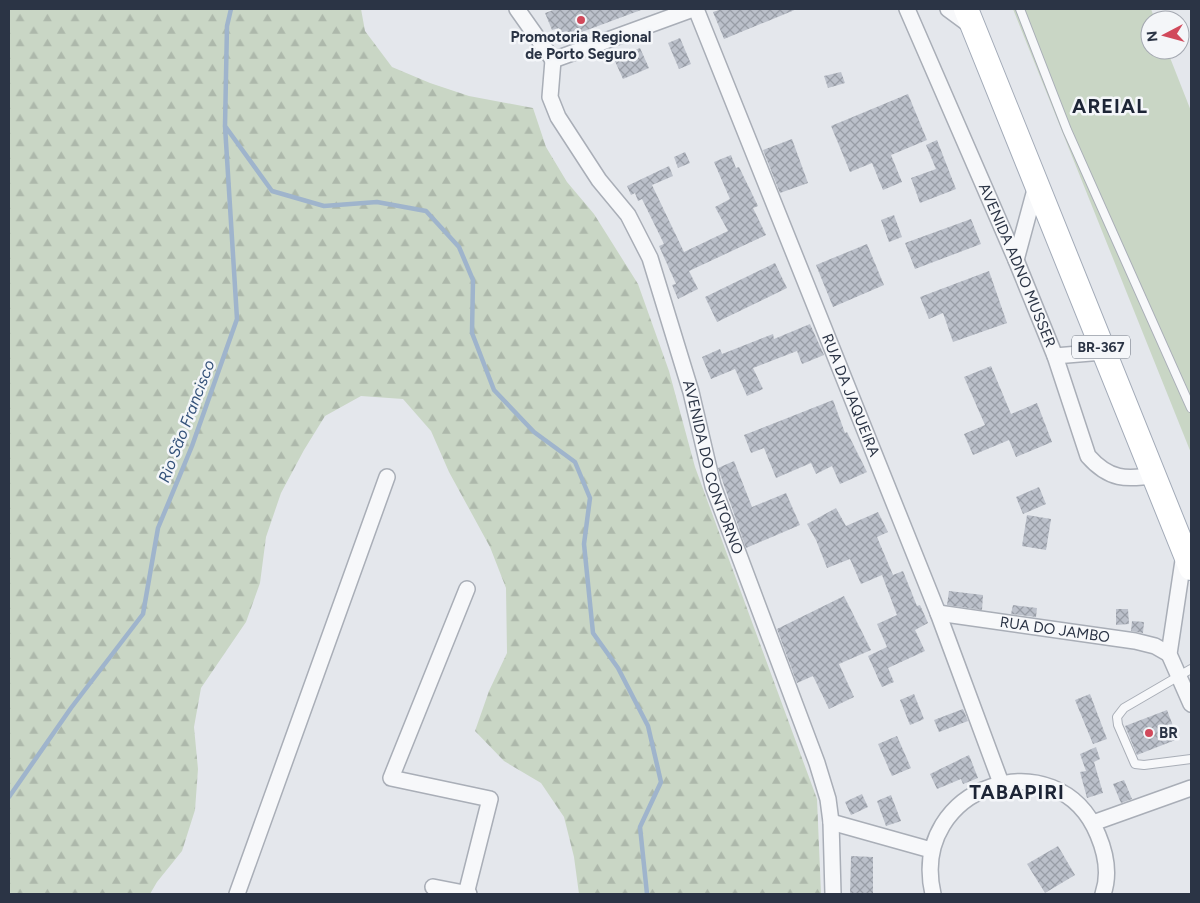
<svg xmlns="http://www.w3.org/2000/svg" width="1200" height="903" font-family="Figtree,sans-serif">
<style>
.grass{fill:#c9d6c5}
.forest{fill:url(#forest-firs)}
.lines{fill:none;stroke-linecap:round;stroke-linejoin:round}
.stream{stroke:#9fb4cc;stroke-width:4.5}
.building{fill:url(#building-cross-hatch)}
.lane-casing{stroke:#a9aeb7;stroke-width:10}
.street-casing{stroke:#a9aeb7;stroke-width:18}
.primary-casing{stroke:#a3abb8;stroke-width:26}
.lane{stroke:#f7f8fa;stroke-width:8}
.street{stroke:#f7f8fa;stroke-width:15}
.primary{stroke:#fff;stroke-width:24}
.poi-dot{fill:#d1495b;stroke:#f4f6f9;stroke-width:2}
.labels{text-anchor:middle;stroke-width:5;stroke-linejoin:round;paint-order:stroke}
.shield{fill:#f4f6f9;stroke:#676e7b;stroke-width:1}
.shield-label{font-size:14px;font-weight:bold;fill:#2b3445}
.poi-label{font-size:15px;font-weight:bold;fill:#2b3445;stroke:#f4f6f9}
.street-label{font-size:15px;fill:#2b3445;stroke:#f4f6f9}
.water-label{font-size:16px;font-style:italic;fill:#34527a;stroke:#f4f6f9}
.district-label{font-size:20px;font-weight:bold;letter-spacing:1px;fill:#1d2536;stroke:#f4f6f9}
</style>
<defs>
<pattern id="forest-firs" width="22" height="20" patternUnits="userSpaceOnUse" patternTransform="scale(1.25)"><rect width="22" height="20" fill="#c9d6c5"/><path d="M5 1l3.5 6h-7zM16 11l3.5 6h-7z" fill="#adb8ab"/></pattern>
<pattern id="building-cross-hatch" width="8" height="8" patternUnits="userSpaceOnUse" patternTransform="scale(1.25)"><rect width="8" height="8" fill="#bbc0ca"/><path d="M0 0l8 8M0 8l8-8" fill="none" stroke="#989da6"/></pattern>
</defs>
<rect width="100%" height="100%" fill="#e4e7ec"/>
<!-- grass -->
<path class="grass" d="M1013,9H1151L1155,20H1150V50H1167L1191,111V453Z"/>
<!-- forest -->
<path class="forest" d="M9,9H361L365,31L392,67L430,83L469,96L533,108L546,147L567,182L594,214L638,284L669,371L695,467L817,799L821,894H579L574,857L564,817L541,783L504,761L475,731L489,691L507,653L506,588L490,547L449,472L431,431L403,399L361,396L325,416L304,450L281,493L266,537L260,583L246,622L201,688L194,727L198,769L195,810L182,851L157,882L150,894H9Z"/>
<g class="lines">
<!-- stream -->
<path class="stream" d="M225,126L272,191L324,206L377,202L426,211L459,247L473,280L472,333L494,390L534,432L575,462L590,498L584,544L593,633L618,668L648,726L661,782L640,827L647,894
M9,797L71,708L143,614L158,528L192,446L237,319L225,126L227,26L231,9"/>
</g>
<!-- building -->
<path class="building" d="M556,9H641V10L563,39L559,28L552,30L545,13Z
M722,9H797L724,39L713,12Z
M680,38L691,64L679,69L668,43Z
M640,48L649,68L623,79L614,59Z
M841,72L845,83L828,88L824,76Z
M908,94L927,140L891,155L902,182L883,190L872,163L850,172L831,126Z
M792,139L808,183L780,193L763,150Z
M937,140L956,189L920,203L911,178L936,169L926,145Z
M685,152L690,163L678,168L674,157Z
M731,155L736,168L739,167L758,206L753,208L766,235L689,271L698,289L678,299L672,285L676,284L659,246L664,244L642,199L638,201L635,193L631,195L627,186L669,166L673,176L652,185L684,252L728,231L715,207L730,199L714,162Z
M894,215L902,237L889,242L881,220Z
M971,219L981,244L915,269L905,243Z
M867,244L884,285L833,307L816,265Z
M775,263L787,288L717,322L705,297Z
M989,271L1007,323L953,342L943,313L929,319L920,297Z
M810,324L824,355L802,364L797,351L753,368L763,389L747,396L735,369L711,379L702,357L720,349L722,354L773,334L774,339Z
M991,366L1011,414L1037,403L1052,442L1016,457L1009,440L973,455L964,434L985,425L964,377Z
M833,400L845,433L847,432L867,472L840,484L832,466L816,474L811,463L776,478L764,448L751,453L744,435Z
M734,461L752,507L786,493L800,525L746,548L718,468Z
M1039,487L1046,504L1023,514L1016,497Z
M836,508L846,526L878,512L888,532L877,537L893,575L903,571L917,606L920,605L928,623L915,630L925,651L888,668L894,682L882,687L868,656L887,647L877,624L897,615L882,575L861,584L850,559L827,568L816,540L807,524Z
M1027,515L1051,519L1046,550L1022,546Z
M949,591L983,595L982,610L947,605Z
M844,596L871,650L839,664L854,697L829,709L813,676L797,683L777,629Z
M1013,605L1037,608L1036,617L1011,614Z
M1116,609H1128L1129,624L1116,625Z
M1132,621L1144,622L1143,633L1131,631Z
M914,694L924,719L910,725L900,700Z
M1090,694L1107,739L1093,744L1075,700Z
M963,709L968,721L939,732L934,720Z
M1167,710L1178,739L1137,755L1125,726Z
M897,736L911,768L892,776L878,744Z
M1096,747L1100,759L1094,762L1103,793L1087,798L1080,772L1086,771L1080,754Z
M969,755L978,778L963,784L961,779L937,789L930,774Z
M1124,780L1132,799L1121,803L1113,784Z
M862,794L868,807L851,815L845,802Z
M891,795L901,821L886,826L877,801Z
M1058,846L1075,875L1045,893L1027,864Z
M851,856L873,857V894H850Z"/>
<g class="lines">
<!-- lane casing -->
<g class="lane-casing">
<path id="lane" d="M1020,9L1067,130L1191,408
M1191,669L1124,708L1117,717L1118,725L1135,764L1144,765L1191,759"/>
</g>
<!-- street casing -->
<g class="street-casing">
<g id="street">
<path d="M517,9L553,60"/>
<path id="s1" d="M696,9L938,613L1001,783"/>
<path id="s2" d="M907,9L1016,260L1055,356L1088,456C1109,480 1126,480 1156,475"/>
<path d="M948,9L971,26"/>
<path id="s3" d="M553,60L550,97L558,117L599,180L628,215L650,258L691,392L713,486L817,763L828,799L831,822L833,894"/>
<path d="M553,60L693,9"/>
<path d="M1016,260L1036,186"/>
<path d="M1055,356L1103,352"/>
<path d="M1184,554L1169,654L1191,704"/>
<path id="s4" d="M938,613L1135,641L1155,646L1169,654"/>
<path d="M831,822L931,850"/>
<path d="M1093,823L1191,788"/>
<path d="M433,887L469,894"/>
<path d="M237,894L387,477"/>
<path d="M466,894L490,799L391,778L467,589"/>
<path d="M933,894C908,785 1058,737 1098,835C1106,854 1110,874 1103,894"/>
</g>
</g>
<!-- primary casing -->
<g class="primary-casing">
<path id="primary" d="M966,9L1191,568"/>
</g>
<!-- lane -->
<use href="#lane" class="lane"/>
<!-- street -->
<use href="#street" class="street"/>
<!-- primary -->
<use href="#primary" class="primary"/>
</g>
<!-- markers -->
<g class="poi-dot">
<circle cx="581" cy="20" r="5"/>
<circle cx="1149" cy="733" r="5"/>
</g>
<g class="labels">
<!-- shield labels -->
<rect class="shield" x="1072" y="335.5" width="58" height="23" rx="4"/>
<g class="shield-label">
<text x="1101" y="352">BR-367</text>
</g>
<!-- poi labels -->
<g class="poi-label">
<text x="581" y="42">Promotoria Regional<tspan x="581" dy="17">de Porto Seguro</tspan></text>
<text x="1159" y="738" text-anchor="start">BR</text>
</g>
<!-- street labels -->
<g class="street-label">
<text dy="5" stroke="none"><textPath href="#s2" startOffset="279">AVENIDA ADNO MUSSER</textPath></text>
<text dy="5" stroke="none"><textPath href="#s1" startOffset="416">RUA DA JAQUEIRA</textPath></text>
<text dy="5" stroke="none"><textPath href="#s3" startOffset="446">AVENIDA DO CONTORNO</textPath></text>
<text dy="5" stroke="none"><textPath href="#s4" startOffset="118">RUA DO JAMBO</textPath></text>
</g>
<!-- water labels -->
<g class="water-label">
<text transform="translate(186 421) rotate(-69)" y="6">Rio São Francisco</text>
</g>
<!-- district labels -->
<g class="district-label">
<text x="1110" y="113">AREIAL</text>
<text x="1017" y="799">TABAPIRI</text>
</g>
</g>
<!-- border -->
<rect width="1200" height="903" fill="none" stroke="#2b3445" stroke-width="20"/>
<!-- north arrow -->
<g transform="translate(1165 35) rotate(264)"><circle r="24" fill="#f4f6f9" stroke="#a4a8b1"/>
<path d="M0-4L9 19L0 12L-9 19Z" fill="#d1495b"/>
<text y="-8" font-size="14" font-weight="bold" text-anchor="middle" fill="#2b3445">N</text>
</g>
</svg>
